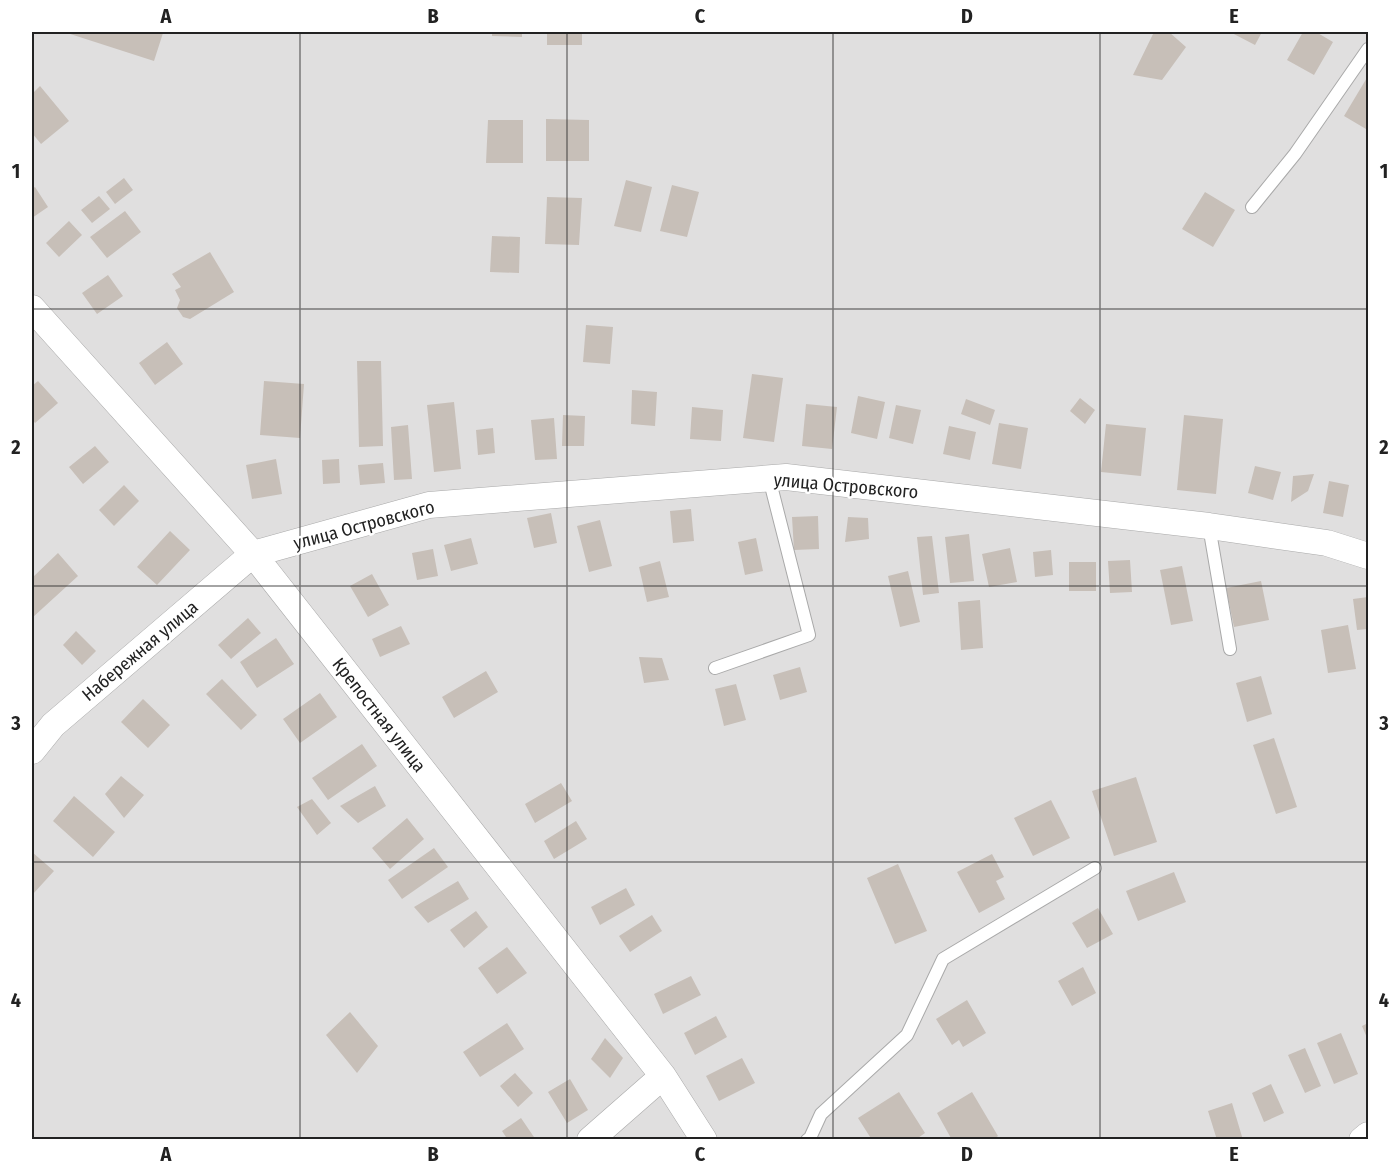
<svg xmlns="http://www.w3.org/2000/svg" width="1400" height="1171" font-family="'Fira Sans Condensed',sans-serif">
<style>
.residential{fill:#e0dfdf}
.building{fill:#c7bfb8}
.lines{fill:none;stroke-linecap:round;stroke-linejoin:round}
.lane-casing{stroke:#a9a9a9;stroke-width:14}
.street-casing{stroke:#a9a9a9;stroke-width:27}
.lane{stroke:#fff;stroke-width:12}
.street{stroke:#fff;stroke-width:26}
.grid{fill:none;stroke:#222;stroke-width:1.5;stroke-opacity:0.55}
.labels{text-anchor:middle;stroke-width:5;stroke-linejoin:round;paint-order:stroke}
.street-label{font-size:18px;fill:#222;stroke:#fff}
.neatline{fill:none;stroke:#222;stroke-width:2}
.grid-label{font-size:20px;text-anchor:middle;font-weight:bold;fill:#222}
</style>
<rect width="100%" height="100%" fill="#f2efe9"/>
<!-- residential -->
<path class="residential" d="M32,32H1368V1139H32Z"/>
<!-- building -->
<path class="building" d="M64,32H160L163,33L154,61Z
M492,32H522V37L492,36Z
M547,32H582V45H547Z
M1154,32H1169L1186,47L1162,80L1133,75Z
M1230,32H1262L1255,45Z
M1303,32H1316L1333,42L1314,75L1287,60Z
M1368,76V124L1366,129L1344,116Z
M40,86L69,121L41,144L32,133V94Z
M546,119L589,120V161H546Z
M488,120H523V163H486Z
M124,178L133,190L115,204L106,192Z
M626,180L652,187L641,232L614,226Z
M672,185L699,192L687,237L660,231Z
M35,187L48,207L32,218V189Z
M1205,192L1235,210L1213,247L1182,229Z
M99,196L110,209L92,223L81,210Z
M547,197L582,198L579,245L545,244Z
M125,211L141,232L107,258L90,237Z
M69,221L82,235L59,257L46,243Z
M492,236L520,237L519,273L490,272Z
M210,252L234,292L190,319L183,317L177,308L180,300L175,290L181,287L172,274Z
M108,275L123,296L97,314L82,293Z
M586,325L613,327L610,364L583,362Z
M167,342L183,364L155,385L139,363Z
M357,361H381L383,446L359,447Z
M752,374L783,378L774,442L743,438Z
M38,381L58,403L35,423L32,419V386Z
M264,381L304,384L300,438L260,435Z
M632,390L657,392L655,426L631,424Z
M858,396L885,402L877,439L851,433Z
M1080,398L1095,410L1085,424L1070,411Z
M966,399L995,410L990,425L961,414Z
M454,402L461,469L434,472L427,405Z
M806,404L837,407L832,449L802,446Z
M896,405L921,410L913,444L889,438Z
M692,407L723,410L721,441L690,439Z
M563,415L585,416L584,446H562Z
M1184,415L1223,419L1216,494L1177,490Z
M554,418L557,459L535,460L531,420Z
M999,423L1028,428L1021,469L992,464Z
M1106,424L1146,428L1141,476L1101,472Z
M408,425L412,479L394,480L391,427Z
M949,426L976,432L970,460L943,454Z
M493,428L495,453L478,455L476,430Z
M95,446L109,462L83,484L69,467Z
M276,459L282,494L252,499L246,465Z
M339,459L340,483L323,484L322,460Z
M383,463L385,483L360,485L358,465Z
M1255,466L1281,472L1273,500L1248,493Z
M1314,474L1308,491L1291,502L1293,476Z
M1329,481L1349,485L1343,517L1323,513Z
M124,485L139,501L114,526L99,510Z
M691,509L694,541L673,543L670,511Z
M551,513L557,543L534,548L527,518Z
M818,516L819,549L794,550L792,517Z
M848,517L868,518L869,539L845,542Z
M600,520L612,566L589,572L577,526Z
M170,531L190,550L157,585L137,567Z
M969,534L974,581L950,583L945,537Z
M932,536L939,593L923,595L917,537Z
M471,538L478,564L451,571L444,545Z
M756,538L763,571L745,575L738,542Z
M1010,548L1017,582L989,587L982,554Z
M433,549L438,576L417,580L412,553Z
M1051,550L1053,575L1035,577L1033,552Z
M58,553L78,576L32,618V578Z
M1130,560L1132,592L1110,593L1108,561Z
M660,561L669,597L647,602L639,567Z
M1069,562H1096V591H1069Z
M1182,566L1193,621L1171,625L1160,570Z
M908,571L920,622L900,627L888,576Z
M372,574L389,605L368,617L350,586Z
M1261,581L1269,620L1234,627L1226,588Z
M1368,597V629L1357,630L1353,599Z
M980,600L983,648L961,650L958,602Z
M248,618L261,633L231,659L218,645Z
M1348,625L1356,669L1328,673L1321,630Z
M401,626L410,644L380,657L372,639Z
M76,631L96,651L82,665L63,645Z
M276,638L294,664L257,688L240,662Z
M639,657L662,658L669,680L644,683Z
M800,667L807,692L780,700L773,675Z
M486,671L498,692L454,718L442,697Z
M1261,676L1272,714L1247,722L1236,683Z
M222,679L257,715L241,730L206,694Z
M736,684L746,720L724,726L715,689Z
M320,693L337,717L300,743L283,719Z
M143,699L170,725L148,748L121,722Z
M1274,738L1297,807L1276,814L1253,745Z
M362,744L377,766L328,800L312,778Z
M121,776L144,795L124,818L105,794Z
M1136,777L1157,842L1114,856L1092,791Z
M561,783L572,801L535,823L525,804Z
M375,786L386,806L358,823L340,806Z
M74,796L115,832L93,857L53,821Z
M312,799L331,823L317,835L297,807Z
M1051,800L1070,838L1033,856L1014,818Z
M407,818L424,839L390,869L372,848Z
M576,821L587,839L554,859L544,841Z
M434,848L448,867L402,899L388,880Z
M32,852L54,871L33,894L32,893Z
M992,854L1004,877L996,881L1005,899L979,913L957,872Z
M898,864L927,931L895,944L867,878Z
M1174,872L1186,902L1138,921L1126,891Z
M458,881L469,899L428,923L414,907Z
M626,888L635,905L600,925L591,907Z
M1098,908L1113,934L1087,948L1072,923Z
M476,911L488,927L464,948L450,930Z
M652,915L662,931L630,952L619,936Z
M507,947L527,973L497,994L478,968Z
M1083,967L1096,993L1072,1006L1058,981Z
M691,976L701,995L663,1014L654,994Z
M967,1000L986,1033L963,1047L959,1040L952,1045L936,1019Z
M350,1012L378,1046L357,1073L326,1035Z
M716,1016L727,1037L695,1055L684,1033Z
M507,1023L524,1049L480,1077L463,1052Z
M1368,1023V1040L1362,1026Z
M1341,1033L1358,1074L1334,1084L1317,1043Z
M605,1038L623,1058L610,1078L591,1059Z
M1305,1048L1321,1086L1305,1093L1288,1055Z
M742,1058L755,1083L719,1101L706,1076Z
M515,1073L533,1093L518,1107L500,1086Z
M570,1079L588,1110L567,1123L548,1092Z
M1271,1084L1284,1113L1264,1122L1252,1093Z
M899,1092L925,1133L915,1140H872L858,1118Z
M972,1092L998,1136L993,1140H952L937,1113Z
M1232,1103L1243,1140H1217L1208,1111Z
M521,1118L536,1140H508L502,1131Z"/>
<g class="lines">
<!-- lane casing -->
<g class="lane-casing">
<path id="lane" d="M1252,207L1295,154L1368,49
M1209,526L1230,649
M715,668L809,635L769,478
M807,1140L810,1138L821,1114L907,1035L943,959L1095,868"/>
</g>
<!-- street casing -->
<g class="street-casing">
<path id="street" d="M32,308L253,554L663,1076L704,1140
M32,751L53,725L253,554L429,505L786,477L1209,526L1327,543L1368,556
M590,1140L663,1076
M1362,1140L1368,1135"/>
</g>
<!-- lane -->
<use href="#lane" class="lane"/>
<!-- street -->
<use href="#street" class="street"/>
</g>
<!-- grid -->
<path class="grid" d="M300,32V1140M567,32V1140M833,32V1140M1100,32V1140M32,309H1368M32,586H1368M32,862H1368"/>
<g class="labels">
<!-- street labels -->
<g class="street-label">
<text transform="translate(846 486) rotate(5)" y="6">улица Островского</text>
<text transform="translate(364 525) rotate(-15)" y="6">улица Островского</text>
<text transform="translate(140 651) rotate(-40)" y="6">Набережная улица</text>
<text transform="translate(379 715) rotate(52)" y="6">Крепостная улица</text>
</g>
</g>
<!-- border -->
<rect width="1400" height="1171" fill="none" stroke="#ffffff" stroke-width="66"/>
<rect x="33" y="33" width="1334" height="1105" class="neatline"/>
<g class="grid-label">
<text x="166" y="23">A</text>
<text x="433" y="23">B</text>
<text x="700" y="23">C</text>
<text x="967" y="23">D</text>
<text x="1234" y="23">E</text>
<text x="16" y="178">1</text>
<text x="1384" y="178">1</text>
<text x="16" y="454">2</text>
<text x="1384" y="454">2</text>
<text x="16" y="730">3</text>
<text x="1384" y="730">3</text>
<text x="16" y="1007">4</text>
<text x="1384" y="1007">4</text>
<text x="166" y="1161">A</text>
<text x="433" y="1161">B</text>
<text x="700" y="1161">C</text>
<text x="967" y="1161">D</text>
<text x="1234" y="1161">E</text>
</g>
</svg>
